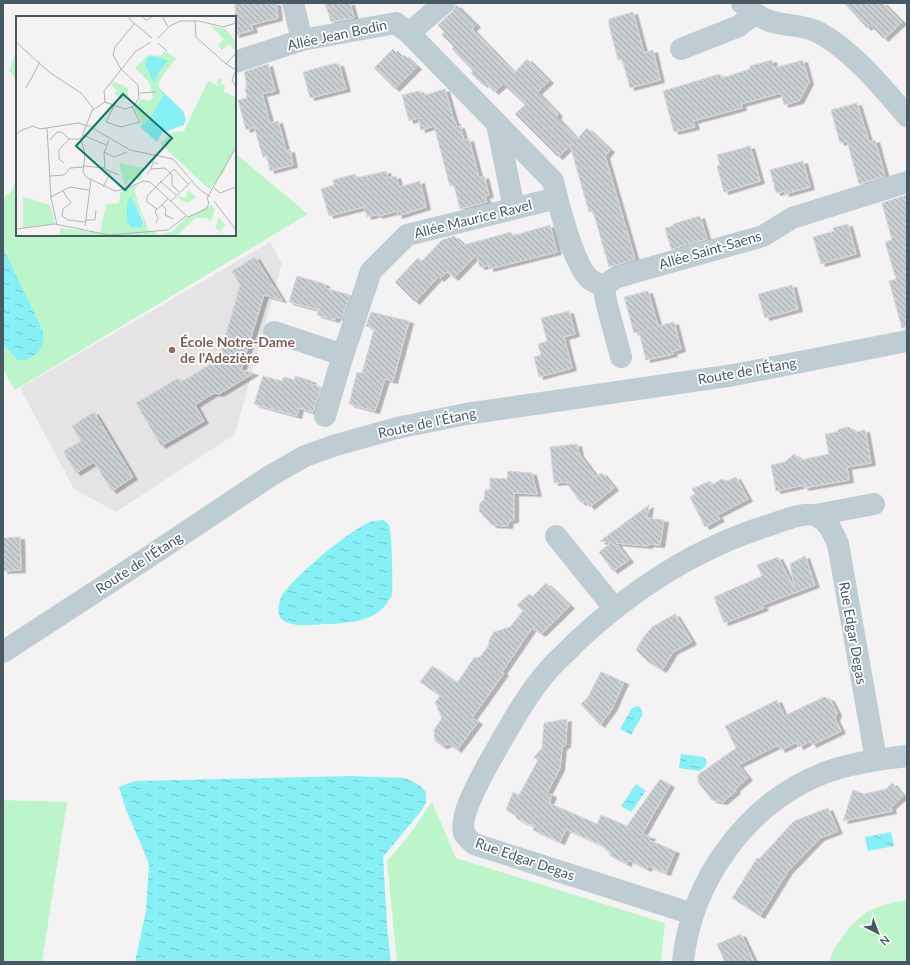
<svg xmlns="http://www.w3.org/2000/svg" width="910" height="965" font-family="Lato,sans-serif">
<style>
.education{fill:#e5e3e4}
.park{fill:#bdf5ca}
.water{fill:url(#water-ripples)}
.building{fill:url(#building-back-hatch);stroke:#d5d9de;filter:url(#shadow)}
.lines{fill:none;stroke-linecap:round;stroke-linejoin:round}
.minor{stroke:#beccd3;stroke-width:22}
.tertiary{stroke:#beccd3;stroke-width:22}
.education-dot{fill:#8d6e63;stroke:#fff;stroke-width:1.5}
.labels{text-anchor:middle;stroke-width:3.5;stroke-linejoin:round;paint-order:stroke}
.street-label{font-size:14px;fill:#475962;stroke:#fff}
.education-label{font-size:14px;font-weight:bold;fill:#785e54;stroke:#fff;text-anchor:start}
.inset-road{fill:none;stroke:#afb5b8;stroke-width:1}
.view{fill:#0f766e;fill-opacity:0.15;stroke:#0f766e;stroke-width:2}
.inset-edge{fill:none;stroke:#475962;stroke-width:2}
</style>
<defs>
<pattern id="water-ripples" width="26" height="14" patternUnits="userSpaceOnUse"><rect width="26" height="14" fill="#85f1f7"/><path d="M2 4q2-2 4 0t4 0M15 11q2-2 4 0t4 0" fill="none" stroke="#6fc6cb"/></pattern>
<pattern id="building-back-hatch" width="6" height="6" patternUnits="userSpaceOnUse"><rect width="6" height="6" fill="#c8ced2"/><path d="M-1 5l2 2M0 0l6 6M5-1l2 2" fill="none" stroke="#a4aaae"/></pattern>
<filter id="shadow"><feDropShadow dx="4.5" dy="2.5" stdDeviation="0" flood-color="#0004"/></filter>
</defs>
<rect width="100%" height="100%" fill="#f4f2f2"/>
<!-- education -->
<path class="education" d="M270,242L282,263L235,434L116,512L74,489L20,388Z"/>
<!-- park -->
<path class="park" d="M17,48V80L9,71Z
M235,153L308,214L15,390L3,370V198L12,191L17,174V235H235Z
M3,800L67,802L42,962H3Z
M432,802L456,858L665,923L661,962H397L387,861L407,838Z
M907,900V962H830C831,951 836,946 842,938C860,912 876,905 907,900Z"/>
<!-- water -->
<path class="water" d="M3,248L42,329C43,333 44,338 43,342C41,353 28,362 18,360L3,344Z
M383,520C386,522 388,523 389,526C392,532 393,586 392,594C391,598 387,603 384,607C370,622 343,624 323,624C308,625 294,628 281,619C277,612 278,605 281,598C290,579 350,530 370,522C374,521 379,520 383,520Z
M636,706L640,707L643,714L631,735L620,729L632,708H634Z
M681,754L704,757L707,762L705,767L699,771L679,768Z
M350,776L405,778L419,785L426,792V802L422,810L383,857L387,926L391,962H135L146,911L149,864L125,807L119,787L135,781Z
M636,784L646,791L631,812L621,806Z
M891,832L894,846L868,851L865,837Z"/>
<!-- building -->
<path class="building" d="M235,3H276L278,18L251,25L253,30L235,35Z
M325,3H350L354,18L331,22Z
M844,3H883L902,22L884,39L870,25L867,28Z
M456,5L476,25L472,29L514,73L527,59L549,81L537,92L558,114L556,117L577,139L587,128L610,150L605,156L635,259L609,267L593,211L589,212L570,145L572,144L558,157L515,114L525,105L503,84L494,92L486,83L483,85L471,73L473,71L452,49L454,47L442,35L444,32L438,25L452,12Z
M633,12L644,53L653,50L660,80L630,88L622,59L618,60L609,25V19Z
M393,49L401,57L404,55L417,67L395,89L374,68Z
M772,60L774,68L803,60L809,82L799,101L784,105L781,93L741,104L742,108L693,121L695,127L674,132L663,91L720,74L722,78L750,69V66Z
M268,64L275,91L262,94L270,123L278,121L286,151L290,150L293,165L270,171L267,156L263,157L254,127L246,130L238,100L247,98L245,88L247,87L244,72Z
M332,64H339L346,89L310,98L303,72Z
M445,89L454,121H455L457,127L460,126L464,140L469,139L479,178L484,176L489,195L485,196L487,202L460,209L454,185L450,186L434,126L421,130L418,118L409,121L402,95L420,91V93L424,92L425,95Z
M857,103L869,142L875,140L885,176L859,184L847,141L840,143L831,110Z
M750,146L760,181L724,192L717,166L720,165L717,155Z
M803,161L810,187L785,194V191L776,193L770,170Z
M386,171L388,178L396,176L399,187L420,181L426,207L398,216L397,211L378,216V214L367,217L364,207L329,216L321,189L334,185L333,180L355,174L356,178Z
M907,195V327L902,328L889,281L896,279L885,242L892,240L882,203Z
M700,216L707,239L671,249L665,228L673,226V224Z
M848,224L856,254L821,264L813,237L834,231L833,228Z
M550,225L557,252L489,269V265L480,267L476,255L454,278L447,272L440,279L438,277L415,302L395,282L418,258L422,261L442,240L454,236L464,245L511,232L512,236Z
M255,257L282,300L264,295L241,370L254,373L219,394L214,393L195,405L204,421L161,446L136,403L178,378L181,382L219,359L240,285L232,271Z
M297,276L325,284V288L350,295L342,319L336,317L335,320L317,315L319,310L289,302Z
M792,285L798,309L765,318L758,294Z
M648,291L658,326L674,322L681,349L672,352L673,354L646,360L639,332L634,333L624,297Z
M569,311L575,334L564,337L572,368L539,377L534,357L541,355L538,344L547,341L541,318Z
M371,312L409,321L393,381L385,379L375,411L349,404L357,372L362,373L374,329L366,326Z
M263,376L282,381L284,377L295,380V376L312,381L311,384L321,387L313,412L299,408L297,416L254,404Z
M94,412L133,477L112,491L94,462L76,473L63,451L81,441L72,426Z
M849,427L855,432L865,430L871,463L847,467L849,480L804,488V485L776,491L771,465L785,462L794,454L801,460L829,454L825,434L837,432L839,429Z
M577,444L579,454L596,477L602,473L614,488L590,507L585,501L581,503L566,482L554,483L550,447Z
M508,471L532,473L537,494L514,493V520L509,521L508,526L492,525L479,511L480,503L484,500L485,490L490,489V478L507,479Z
M736,477L748,499L717,515L720,519L705,527L690,497L695,494L692,489L710,481L712,485L722,479L727,481Z
M649,505L647,518L664,520L660,545L649,544L648,546L616,543L629,560L613,571L599,552L611,543L600,541Z
M20,537L21,570L3,571V538Z
M805,556L815,585L762,605L764,608L724,623L714,597L762,576L757,565L778,557L795,590L790,564Z
M546,583L570,606L541,634L532,628L502,672L504,673L472,718L478,722L457,750L449,744L442,746L435,741L434,730L442,718L435,702L440,696L420,682L432,666L457,683L474,658L480,657L489,645V640L494,632L510,627L523,611L517,605L529,594L532,597Z
M675,614L692,642L673,652L662,670L648,662L636,650L644,636L652,627Z
M601,672L624,682L612,709L600,725L581,704L588,697Z
M824,697L830,699L837,713L835,719L841,731L812,745L810,741L799,747L797,742L781,750L778,745L738,765L748,778L735,789L736,791L723,802L712,800L698,782V775L736,748L725,726L777,700L784,716Z
M567,719L566,745L562,747L560,768L547,793L552,795L549,803L597,824L601,815L627,826L660,779L670,785L642,834L651,837L649,840L675,851L666,873L648,866L647,869L628,860L627,864L609,855L610,852L605,850L606,847L566,829L560,842L533,830L534,826L517,819L515,815L506,810L513,792L519,795L538,760L534,757L542,748L544,723Z
M892,783L903,796L891,807L892,811L843,821L853,790L864,794L886,789Z
M828,808L838,831L820,838L788,871L760,916L732,898L757,858L759,859L794,821Z
M741,934L754,962H725L717,944Z"/>
<g class="lines">
<!-- minor -->
<path class="minor" d="M293,3L302,40
M742,3C751,11 761,19 773,22C788,26 804,25 818,32C852,50 883,88 907,116
M409,33L444,3
M681,49L739,26L754,14
M235,62L302,40L396,23L409,33L553,181C558,202 574,267 590,279C593,282 599,284 604,286L606,301L621,357
M497,124L514,208
M604,286L615,278L635,272L763,236L792,218L907,182
M274,332L343,355
M325,416L343,355L371,271L407,235L557,198
M816,515L874,504
M556,536L615,609
M693,914L474,844C471,841 466,837 464,833C459,816 479,781 487,766C507,731 525,696 551,667C559,658 568,651 575,643C630,591 697,547 770,525C781,521 807,511 817,516C829,522 833,533 838,544L876,759
M683,962C691,881 747,803 824,773C851,763 878,759 907,756"/>
<!-- tertiary -->
<path class="tertiary" d="M3,652L147,558L270,476L305,456L336,445L397,428L466,414L734,375L907,341"/>
</g>
<!-- markers -->
<circle class="education-dot" cx="172" cy="350" r="4"/>
<g class="labels">
<!-- street labels -->
<g class="street-label">
<text transform="translate(337 35) rotate(-12)" y="5">Allée Jean Bodin</text>
<text transform="translate(473 219) rotate(-14)" y="5">Allée Maurice Ravel</text>
<text transform="translate(710 250) rotate(-16)" y="5">Allée Saint-Saens</text>
<text transform="translate(747 371) rotate(-10)" y="5">Route de l'Étang</text>
<text transform="translate(427 423) rotate(-12)" y="5">Route de l'Étang</text>
<text transform="translate(139 563) rotate(-33)" y="5">Route de l'Étang</text>
<text transform="translate(853 633) rotate(80)" y="5">Rue Edgar Degas</text>
<text transform="translate(525 859) rotate(19)" y="5">Rue Edgar Degas</text>
</g>
<!-- education labels -->
<g class="education-label">
<text x="180" y="347">École Notre-Dame<tspan x="180" dy="16">de l'Adezière</tspan></text>
</g>
</g>
<!-- overview -->
<g transform="translate(16 16)">
<rect width="220" height="220" fill="#f4f2f2"/>
<path d="M172,173L180,181L171,187L162,182L163,180L169,182ZM105,177L116,178L130,213L142,218V220H44V212L84,217L90,189L103,187Z" fill="#bdf5ca"/>
<path d="M121,169L119,175L122,188L132,211L129,214H125L128,209L127,202L115,180H112L110,197L106,198L99,191L87,188L104,189L106,181L103,177ZM195,189L199,194L195,205L190,202H179L161,220H141L157,215L168,203ZM203,201L209,209L201,220L203,214L199,212Z" fill="#bdf5ca"/>
<path d="M195,10L210,13L220,26V35L213,28L206,34L202,29L208,23ZM149,35L160,42L145,62L142,69L147,79L138,97L130,109L124,110L126,105L118,92L125,83L134,85L137,80L133,66L119,52L132,39L145,40ZM202,62L206,63L205,68L209,69L208,76L220,81V128L208,156L193,173L144,127L158,116L168,115L192,65L201,70ZM97,65L112,72V80L106,83L98,78L101,74L95,69ZM103,147L127,152L125,163L113,164L109,171Z" fill="#bdf5ca"/>
<path d="M7,181L34,189L39,208L7,211Z" fill="#bdf5ca"/>
<path d="M139,40L152,45L143,55L138,68L129,48L132,41ZM143,72L167,95L170,103L168,109L146,117L141,126L124,111L133,104L147,79ZM114,180L127,205L126,212L115,211L111,206V188Z" fill="#85f1f7"/>
<path class="inset-road" d="M115,0L113,3L136,22M125,0L131,4L137,0M146,0L152,11M179,5L180,21L210,48L220,54M142,22L154,10L164,5H183L207,11L220,7M0,26L33,56L65,77L77,92L65,123L69,138L67,155L70,161L99,175L110,173L127,165L134,166L172,201L190,193L193,187M142,27L151,35M210,48L220,37M220,54L216,64L220,71M10,72L24,46M124,77L140,76M89,86L109,93L118,90L123,82L122,69L105,53L97,39L99,31L118,8M89,86L88,75L119,36L135,26M98,90L90,106L105,111L124,106L116,91M77,94L89,86M31,112L35,182L41,209M0,119L4,115L17,110L24,113L62,107L73,110L114,134L157,143L182,172L194,181M67,119L90,129M34,124L41,116H46L53,123M93,124L88,137L89,153L103,159M88,136L98,141L111,136M48,147L43,143V134L53,123H65M67,150L88,152M135,153L137,146L142,148M131,158L135,153L149,152L156,159V169L163,176M34,160L48,159L54,152L67,151M144,165L160,179M87,171L94,157M198,172L204,177L220,171M47,175L55,187L47,193L46,200L52,204L69,206M35,181L54,171L73,174M155,185L175,166M198,185L220,214M193,187L191,182L220,131M146,189L150,193L149,199L157,203M141,193L131,186V180L158,153L172,168M69,204H79L80,194M140,207L142,202L139,195L152,183M69,210L75,164M0,213L39,208L93,219L152,214L170,200"/>
<path class="view" d="M107,78L156,122L109,174L60,130Z"/>
<rect width="220" height="220" class="inset-edge"/>
</g>
<!-- border -->
<rect width="910" height="965" fill="none" stroke="#475962" stroke-width="8"/>
<!-- north arrow -->
<g transform="translate(878 933) rotate(138)" stroke="#ffffff" stroke-width="3" paint-order="stroke">
<path d="M0-3L7 15L0 10L-7 15Z" fill="#475962"/>
<text y="-6" font-size="11" font-weight="bold" text-anchor="middle" fill="#475962">N</text>
</g>
</svg>
